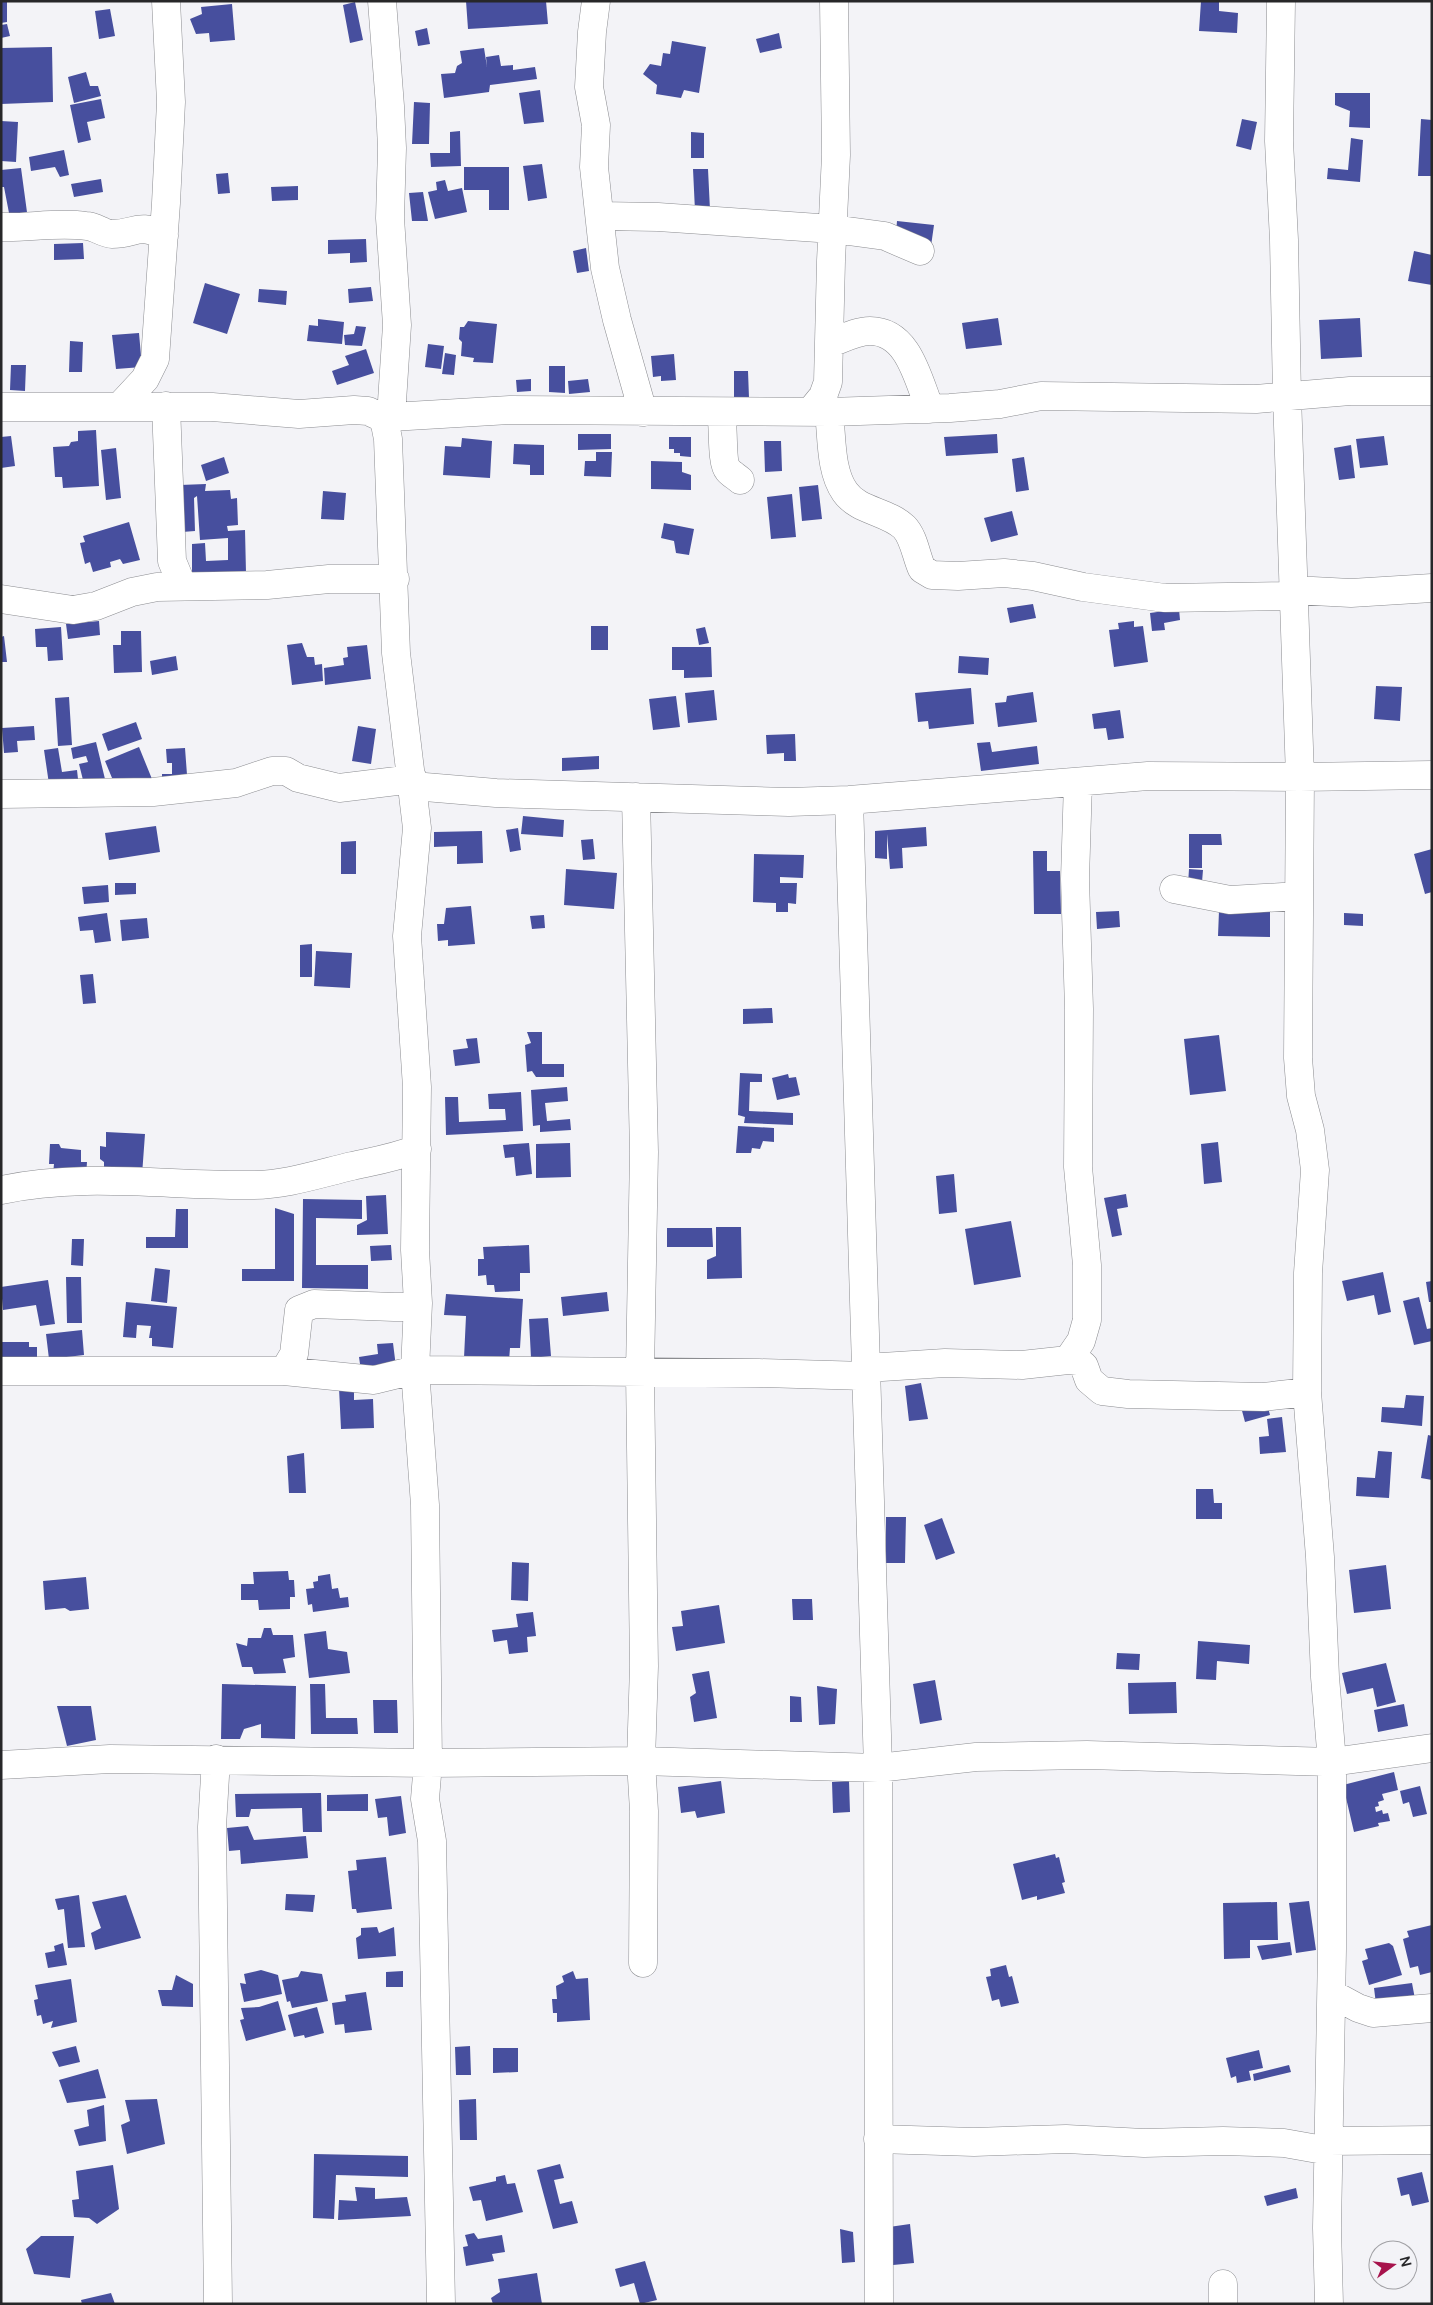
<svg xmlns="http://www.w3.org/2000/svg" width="1433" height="2305" font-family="Manrope,sans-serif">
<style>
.building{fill:#474f9e}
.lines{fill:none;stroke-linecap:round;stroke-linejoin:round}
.minor-casing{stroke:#8b8c90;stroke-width:29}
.minor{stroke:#fff;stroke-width:28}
</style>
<rect width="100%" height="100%" fill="#f3f3f7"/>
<!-- building -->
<path class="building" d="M1,1H7V22L1,23Z
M466,1H546L548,24L468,29Z
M1201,1H1219V11L1238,13L1237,33L1199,31Z
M355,2L363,40L350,43L343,5Z
M232,4L235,40L210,42L209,33L196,34L190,19L202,14L201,7Z
M110,9L115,36L99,39L95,11Z
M7,24L10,36L1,38V25Z
M427,28L430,44L418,46L415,31Z
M779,33L782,48L760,53L756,39Z
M672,41L706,47L699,93L684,90L681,98L656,94L657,85L643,74L650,64L661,66L663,53L670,54Z
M52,47L53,102L1,104V48Z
M484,48L487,67L486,57L499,55L501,66L513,65V70L535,67L537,79L490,85L489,92L444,98L441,74L455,73L457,66L462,63L460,51Z
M86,72L90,86H98L101,96L74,103L68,77Z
M540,90L544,122L524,124L519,93Z
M1335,93H1370V128L1349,127L1350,111L1335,105Z
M101,99L105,118L87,122L91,140L78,143L70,105Z
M414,102L430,103L429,144H412Z
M1242,119L1257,122L1251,150L1236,146Z
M1421,119L1432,120V176H1418Z
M1,121L18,122L16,162L1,161Z
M460,131L461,166L431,167L430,153H450V132Z
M691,132L704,133V158H691Z
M1351,138L1363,140L1360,182L1327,179L1328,168L1348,170Z
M64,150L69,175L60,177L55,167L31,171L29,157Z
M542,164L547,198L528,201L523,166Z
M464,167H509V210H489V190H464Z
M21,168L29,227L9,213L4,187H1V170Z
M693,169H708L710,210L695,211Z
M228,173L230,193L218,194L216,174Z
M101,179L103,192L74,197L71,184Z
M445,180L448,191L462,188L467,212L435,219L428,192L437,190L436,182Z
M298,186V200L272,201L271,187Z
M423,192L428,221H412L409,193Z
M897,221L934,225L931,246L896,233Z
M366,239L367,262L350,263V253L328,254V240Z
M83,243L84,259L54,260V244Z
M586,248L589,271L577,273L573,251Z
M1414,251L1432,255V285L1408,281Z
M205,283L240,294L227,334L193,323Z
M371,287L373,301L349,303L348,289Z
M259,289L287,291L286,305L258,302Z
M998,318L1002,345L966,349L962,323Z
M1360,318L1362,357L1321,359L1319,320Z
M318,319L344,322L342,344L307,341L309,325L318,326Z
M468,321L497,324L493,363L473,362L474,358L461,356L462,342L459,339L460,327H464Z
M356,326L366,327L362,346L345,345L344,335L354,334Z
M139,333L142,367L116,369L112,335Z
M70,341L83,342L82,372H69Z
M428,344L444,346L441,369L425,367Z
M366,349L374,373L337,385L332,371L349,365L345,356Z
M445,353L456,355L454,375L442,374Z
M674,354L676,380L661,381V376L653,377L651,356Z
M11,365H26L25,391L10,390Z
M549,366H565V393L549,392Z
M734,371H748L749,398H734Z
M531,379V391L517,392L516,380Z
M588,379L590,392L569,394L568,381Z
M96,430L99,486L63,488L62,477H55L53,447L69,446L71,442L78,441V431Z
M578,434H611V449L578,450Z
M997,434L998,453L946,456L944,437Z
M11,436L15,466L1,468V437Z
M1384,436L1388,465L1360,468L1356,439Z
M669,437H691V457L680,456V453H674V449H669Z
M462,438L492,441L490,478L443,475L445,446L461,447Z
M764,441H781L782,471L765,472Z
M514,444L544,445V475H530V465L513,464Z
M1351,445L1355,478L1339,480L1334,448Z
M116,448L121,498L106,500L101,450Z
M596,452H612L611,477L584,476L585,461H596Z
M224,457L229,473L206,481L201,465Z
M1024,457L1029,490L1016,492L1012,459Z
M651,461L682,462V472L691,475V490L651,489Z
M206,484L205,491L230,490L231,499L237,498L238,525L227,526L228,531L245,530L246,573H192V544L205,543L206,561L228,560V538L200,540L197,496L194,498L195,531L182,532L180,485Z
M818,485L822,519L802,521L799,487Z
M323,491L346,493L344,520L321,519Z
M792,494L796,537L771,539L767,497Z
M1012,511L1018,535L991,542L984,518Z
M129,522L140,560L123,564L120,559L110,562L111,567L93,572L90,562L85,564L80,543L85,542L83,536Z
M664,523L694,529L689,555L676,553L674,541L661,538Z
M1033,604L1036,618L1010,623L1007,608Z
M1179,609L1180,620L1164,623L1165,630L1152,631L1150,613Z
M99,621L100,635L68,639L66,624Z
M1134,621V627L1143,626L1148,662L1114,667L1109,630L1119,629L1118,623Z
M591,626H608V650H591Z
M61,627L63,660L48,661L47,647H36L35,629Z
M705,627L709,643L699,645L696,629Z
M121,631H141L142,672L114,673L113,645H121Z
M4,636L7,662H1V637Z
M302,643L307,657H314L315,665L322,664L323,681L292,685L287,645Z
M367,645L371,679L325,685L324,668L344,665L343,658L348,657L347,647Z
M672,647H711L712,677L684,678V670H672Z
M176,656L178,670L152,675L150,661Z
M959,656L989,658L988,675L958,673Z
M1376,686L1402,687L1400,721L1374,719Z
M971,688L974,724L929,729L928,721L918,722L915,693Z
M714,690L717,720L688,723L685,693Z
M1033,692L1037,722L998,727L995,703L1006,702L1007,696Z
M676,696L680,727L653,730L649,699Z
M69,697L72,745L58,746L55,698Z
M1120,710L1124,738L1108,740L1106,728L1094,729L1092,714Z
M136,722L142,739L108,751L102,734Z
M34,726L35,740L17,741L18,752L4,753L2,728Z
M358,726L376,729L371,764L352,761Z
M795,734L796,761H784V753L767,754L766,735Z
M96,742L105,779L84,784L79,764L88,762L86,756L73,759L71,748Z
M990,742L992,752L1037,746L1039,764L981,771L977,743Z
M139,747L154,784L117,790L105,761Z
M58,748L62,772L77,770L78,779L49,784L44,750Z
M185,748L188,788L162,789V774H172V763H167L166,749Z
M599,756V769L562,771V758Z
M523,816L564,820L563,837L521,834Z
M156,826L160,852L109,860L105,833Z
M926,827L927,846L902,848L903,868L890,869L887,834V859L875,858V831Z
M518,828L521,850L510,852L506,830Z
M482,831L483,863L457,864V846L434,847V832Z
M1189,834H1221L1222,845H1202V868H1189Z
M593,839L595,859L583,860L581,840Z
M356,841V874H341V842Z
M1432,849V892L1425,894L1414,854Z
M1033,851H1047V871H1060L1061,914H1034Z
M754,854L804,855L803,878L780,877V883H797L796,904L788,903V912H776V903L753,902Z
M566,869L617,873L614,909L564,905Z
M1189,869L1203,870L1202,882L1187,900Z
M115,883H136V894L115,895Z
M108,885L109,902L84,904L82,887Z
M471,906L475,944L448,946V940L438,941L437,924H444L446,908Z
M1119,911L1120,927L1097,929L1096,912Z
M1219,911H1270V937L1218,936Z
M107,913L111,941L95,943L93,930L80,931L78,917Z
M1344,913L1363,914V926L1344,925Z
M544,915L545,928L532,929L530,916Z
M147,918L149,938L122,941L120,920Z
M312,944V977H300V945Z
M316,951L352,953L350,988L314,986Z
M93,974L96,1003L83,1004L80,975Z
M772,1008L773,1023L743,1024V1009Z
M527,1032H542V1064H564V1077H536L532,1071L527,1072L525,1045L531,1043Z
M1219,1035L1226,1091L1190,1095L1184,1039Z
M477,1038L480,1063L455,1066L453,1050L468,1048L466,1039Z
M740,1073L762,1074V1082H750L749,1111L793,1113V1125L744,1123L745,1117L738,1115Z
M788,1074L789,1078L796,1077L800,1095L777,1100L772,1078Z
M567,1087L568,1101L545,1103L547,1121L570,1119L571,1130L540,1132V1125L533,1126L531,1090Z
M521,1092L523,1131L446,1135L445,1097H458L459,1122L506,1120L505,1109H489L488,1094Z
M738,1126L774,1128V1142L763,1141L760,1149L752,1148L751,1153H736Z
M106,1132L145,1134L142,1175L104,1173V1162L100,1159V1146L106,1147Z
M1218,1142L1222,1182L1204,1184L1201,1144Z
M529,1143L532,1174L516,1176L514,1157L505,1158L503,1145Z
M570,1143L571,1177L536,1178V1144Z
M50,1144H59L61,1148L81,1150V1162H87L86,1176L53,1174L54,1164H49Z
M954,1174L957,1212L939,1214L936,1176Z
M1126,1194L1128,1207L1117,1209L1122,1235L1112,1237L1104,1198Z
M386,1195L388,1234L357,1235V1225L367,1220L366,1196Z
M303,1199L362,1200V1219L316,1218V1265H368V1289L302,1288Z
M275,1208L294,1214V1281H242V1269H275Z
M176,1209H188V1248H146V1237H175Z
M1011,1221L1021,1277L974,1285L965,1229Z
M716,1227H741L742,1278L707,1279V1260L716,1256Z
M667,1228H712L713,1247H667Z
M72,1239H84L83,1266L71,1265Z
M391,1245L392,1260L371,1261L370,1246Z
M529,1245L530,1273H520V1291L495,1292L494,1285H487L486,1275L478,1276V1259H484L483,1247Z
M155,1268L170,1270L167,1303L151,1301Z
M1383,1272L1391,1312L1378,1315L1374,1295L1347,1301L1342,1281Z
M66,1277H81L82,1323H67Z
M48,1280L55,1324L40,1326L36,1305L3,1310L1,1287Z
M1432,1281V1302H1429L1426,1282Z
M607,1292L609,1311L563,1316L561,1297Z
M446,1294L523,1299L520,1348H510L509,1361L464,1358L466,1316L444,1315Z
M1419,1297L1427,1329L1432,1328V1341L1414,1345L1403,1301Z
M126,1302L177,1307L173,1348L152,1346V1338H149L151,1326L137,1325L136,1338L123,1337Z
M548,1318L551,1356L531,1358L529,1319Z
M82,1330L84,1355L49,1359L46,1334Z
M2,1342H29V1347H37V1367H2Z
M393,1343L396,1367L361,1371L359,1357L378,1354L377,1344Z
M921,1383L928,1419L909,1421L905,1386Z
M354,1387V1400L373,1399L374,1428L341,1429L339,1388Z
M1406,1395L1424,1396L1422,1426L1381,1422L1382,1407L1404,1408Z
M1266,1400L1270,1415L1245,1422L1241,1407Z
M1282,1417L1286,1452L1260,1454L1259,1437L1269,1436L1267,1419Z
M1428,1435L1432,1436V1480L1421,1478Z
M1378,1451L1392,1452L1389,1498L1356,1496L1357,1477L1375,1478Z
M304,1453L306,1493H289L287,1456Z
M1196,1489H1213L1214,1503H1222V1519H1196Z
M886,1517H906L905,1563H886Z
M942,1518L955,1553L936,1560L924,1525Z
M512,1562L529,1563L528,1601L511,1600Z
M1386,1565L1391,1609L1354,1613L1349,1570Z
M288,1571L289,1580H294L295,1597H290V1609L259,1610L258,1600H241V1584H254L253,1572Z
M330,1574L332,1589L338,1588L340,1598L348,1597L349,1607L313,1612L312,1604L308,1605L306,1589L314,1588L313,1582L318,1581V1576Z
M86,1577L89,1609L70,1611L65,1608L45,1610L43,1581Z
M792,1599H812L813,1620H793Z
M719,1605L725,1643L676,1651L672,1627L683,1626L681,1611Z
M533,1612L536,1636L527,1637L528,1652L509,1654L507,1640L494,1642L492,1630L518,1627L516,1614Z
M264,1628H271L273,1635H293L295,1657L283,1659L286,1673L254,1674L252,1667H242L236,1643L247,1646L248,1638H261Z
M326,1631L328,1649L347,1652L350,1673L309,1678L304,1634Z
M1198,1641L1250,1645L1249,1664L1217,1661L1216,1680L1196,1679Z
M1117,1653L1140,1654L1139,1670L1116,1669Z
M1386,1663L1396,1702L1377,1707L1373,1688L1347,1694L1342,1673Z
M709,1671L717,1718L694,1722L690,1697L696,1693L692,1674Z
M935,1680L942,1720L920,1724L913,1684Z
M1176,1682L1177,1713L1129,1714L1128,1683Z
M222,1684L296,1686L295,1739L261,1738V1724L244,1729L240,1739H221Z
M310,1684H325L326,1718H357L358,1734H311Z
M817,1686L837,1689L835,1724L819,1725Z
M790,1696L801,1697L802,1722H790Z
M373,1700H397L398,1733H374Z
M1404,1704L1408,1726L1378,1732L1374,1710Z
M57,1706H91L96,1740L67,1746Z
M1394,1772L1398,1790L1382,1794L1384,1800L1378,1802L1379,1806L1375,1807L1376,1812L1382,1810L1383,1814L1388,1813L1390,1821L1378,1823L1379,1826L1354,1832L1343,1785Z
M721,1781L725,1813L697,1818L695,1811L681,1813L678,1787Z
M849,1781L850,1812L833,1813L832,1782Z
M1420,1786L1427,1814L1413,1817L1409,1802L1403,1804L1400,1791Z
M321,1793L322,1832H303L302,1808L251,1809L249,1817H236L235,1794Z
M368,1794V1811H327V1795Z
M401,1796L406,1833L389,1836L387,1817L378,1818L375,1799Z
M248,1826L254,1840L306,1836L308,1858L241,1864L240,1850L229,1851L227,1828Z
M1055,1854L1056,1858L1059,1857L1065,1882L1062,1883L1065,1893L1037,1900V1896L1022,1900L1013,1864Z
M386,1857L392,1909L357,1913L356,1909H352L348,1871L357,1870L356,1860Z
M286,1894L315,1895L313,1912L285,1910Z
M79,1895L85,1947L68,1948L64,1909L58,1910L55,1899Z
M126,1895L141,1938L95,1950L91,1933L101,1928L92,1902Z
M1309,1901L1316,1950L1296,1953L1289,1903Z
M1277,1902L1278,1940H1250V1958L1224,1959L1223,1903Z
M1432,1925V1972L1420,1975L1418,1966L1410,1968L1403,1939L1409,1937L1407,1931Z
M377,1927L379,1933L394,1927L396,1956L358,1959L356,1938L361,1935V1928Z
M1290,1942L1292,1955L1262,1960L1257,1946Z
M63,1943L67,1965L48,1968L45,1953L55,1951L54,1946Z
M1389,1943L1393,1946L1402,1975L1369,1985L1362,1961L1368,1959L1365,1949Z
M1006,1965L1009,1977L1012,1976L1019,2003L1001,2007L999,1999L992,2001L986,1977L991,1976L990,1969Z
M261,1970L278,1975L282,1994L244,2002L240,1983L246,1984L244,1974Z
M301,1971L322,1974L328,2001L292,2008L290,2001L287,2002L282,1980L298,1977Z
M403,1971V1987H386V1972Z
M573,1971L576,1979L588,1978L590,2020L557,2022V2013H553L552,1999H557L556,1986L564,1982L562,1976Z
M176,1975L193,1984V2007L162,2006L158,1990H172Z
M71,1979L77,2022L51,2028L53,2021L43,2024L41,2015L37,2016L34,2000L38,1999L35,1985Z
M1412,1983L1415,1999L1376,2004L1374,1988Z
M366,1992L372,2030L345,2033L344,2024L335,2025L332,2003L346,2001L345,1995Z
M278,2001L286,2030L246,2041L240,2020L244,2019L241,2008L259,2007Z
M317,2007L324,2033L305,2038L304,2035L294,2037L288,2015Z
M76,2046L80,2062L59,2067L52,2052Z
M470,2046L471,2075H456L455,2047Z
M493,2048H518V2072L493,2073Z
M1259,2050L1263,2068L1249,2071L1251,2080L1237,2083L1236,2076L1231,2078L1226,2058Z
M1289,2065L1291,2072L1254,2081L1253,2074Z
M98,2069L106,2098L67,2103L59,2080Z
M157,2099L165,2144L127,2154L121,2125L130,2121L125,2100Z
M476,2099L477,2140H460L459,2100Z
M104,2105L106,2141L79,2146L74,2130L89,2126L87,2110Z
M314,2154L408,2156V2177L336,2175L334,2219L313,2218Z
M560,2164L564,2178L554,2180L560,2204L572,2201L578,2223L553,2229L537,2170Z
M113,2165L119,2209L97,2224L89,2218L74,2217L72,2200L79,2199L76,2171Z
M1422,2172L1429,2202L1412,2206L1409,2194L1401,2196L1397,2178Z
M505,2175L507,2184L515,2183L523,2212L486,2221L481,2200L473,2201L469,2187L496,2181V2177Z
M355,2187L375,2188V2199L407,2197L411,2216L338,2220L339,2200L357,2201Z
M1296,2188L1298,2198L1267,2206L1264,2196Z
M910,2224L914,2263L893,2265L889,2227Z
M840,2229L853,2232L855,2262L842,2263Z
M474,2233L478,2239L502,2235L505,2252L492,2254L494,2261L466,2266L463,2247L468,2246L465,2235Z
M41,2236H74L70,2278L34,2274L26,2249Z
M645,2261L657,2300L640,2304L634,2283L620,2287L615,2269Z
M537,2273L542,2304H493L491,2298L500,2292L498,2279Z
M111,2293L115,2304H82L81,2300Z"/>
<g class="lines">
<!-- minor casing -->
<g class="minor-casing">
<path id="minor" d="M382,1L390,106L392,148L390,218L397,325L391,417
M596,1L592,32L589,87L596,125L594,167L605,268L617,320L643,412
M1281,1L1279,141L1284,240L1287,396L1300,777L1298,1058L1301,1096L1310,1130L1315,1170L1308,1273L1307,1392L1320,1557L1325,1677L1332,1762V1949L1327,2228L1329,2304
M601,216L658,217L833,229L885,236L920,251
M1,227C30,228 57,222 86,226C95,226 104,234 112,234C136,234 138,222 164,236
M829,344C842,339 856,331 870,331C909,331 918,380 930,409
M166,406L172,561L182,585
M1,407H212L299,414L354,410L368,411L381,417H391L510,410L829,412L950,408L1000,404L1041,396L1256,399L1350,391H1432
M119,407L145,379L155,359L166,203L171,102L166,1
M721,412C724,425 721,462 728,470C731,474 737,477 740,480
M810,412L823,396L828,382L831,261L836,155L834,1
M829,412C832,437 830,471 845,492C858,511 887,511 904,527C914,537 916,556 922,569L932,575L958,576L1004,573L1033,576L1083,587L1165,598L1293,596
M381,417L385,424L388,439L396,653L417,828L407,936L417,1087L415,1250L418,1303L415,1370L425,1505L428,1763L425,1799L432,1841L441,2304
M1293,590L1351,593L1432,588
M1,599L73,610L96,606L132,592L157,587L267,585L329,579H395
M413,786L496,793L789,802L849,800L1148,776L1300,777L1432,775
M1,794L153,792L236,783L272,771H286L298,778L339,788L413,779
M636,797L644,1152L640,1373L644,1666L641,1761L644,1811L643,1963
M849,800L878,1768L879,2304
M1174,889L1230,900L1299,896
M1,1190C83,1172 169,1186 251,1185C286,1185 318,1174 352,1166C375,1161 394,1158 417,1149
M1068,1360L1081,1341L1087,1320V1265L1078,1167L1079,1009L1075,879L1078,782
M866,1368L945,1363L1022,1365L1068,1360L1078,1361L1084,1366L1089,1380L1102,1391L1128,1394L1263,1397L1307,1392
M1,1371H284L374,1380L415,1370L759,1373L866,1376
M284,1371L294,1354L299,1310L314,1304L394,1307L417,1306
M216,1759L212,1827L218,2304
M1,1765L110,1759L428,1763L641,1761L878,1768L976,1757L1087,1755L1332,1762L1432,1748
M1332,1994L1358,2008L1373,2013L1432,2008
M878,2139L974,2142L1066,2139L1144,2143L1223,2141L1284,2143L1329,2151
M1329,2141L1432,2140
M1223,2284V2304"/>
</g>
<!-- minor -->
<use href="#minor" class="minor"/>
</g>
<!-- border -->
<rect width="1433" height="2305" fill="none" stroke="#272729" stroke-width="5"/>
<!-- north arrow -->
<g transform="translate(1393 2265) rotate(75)"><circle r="24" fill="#f3f3f7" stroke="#a1a1a5"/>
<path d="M0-4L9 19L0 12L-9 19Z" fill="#a7134c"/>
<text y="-8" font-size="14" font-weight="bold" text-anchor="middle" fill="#272729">N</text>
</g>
</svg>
